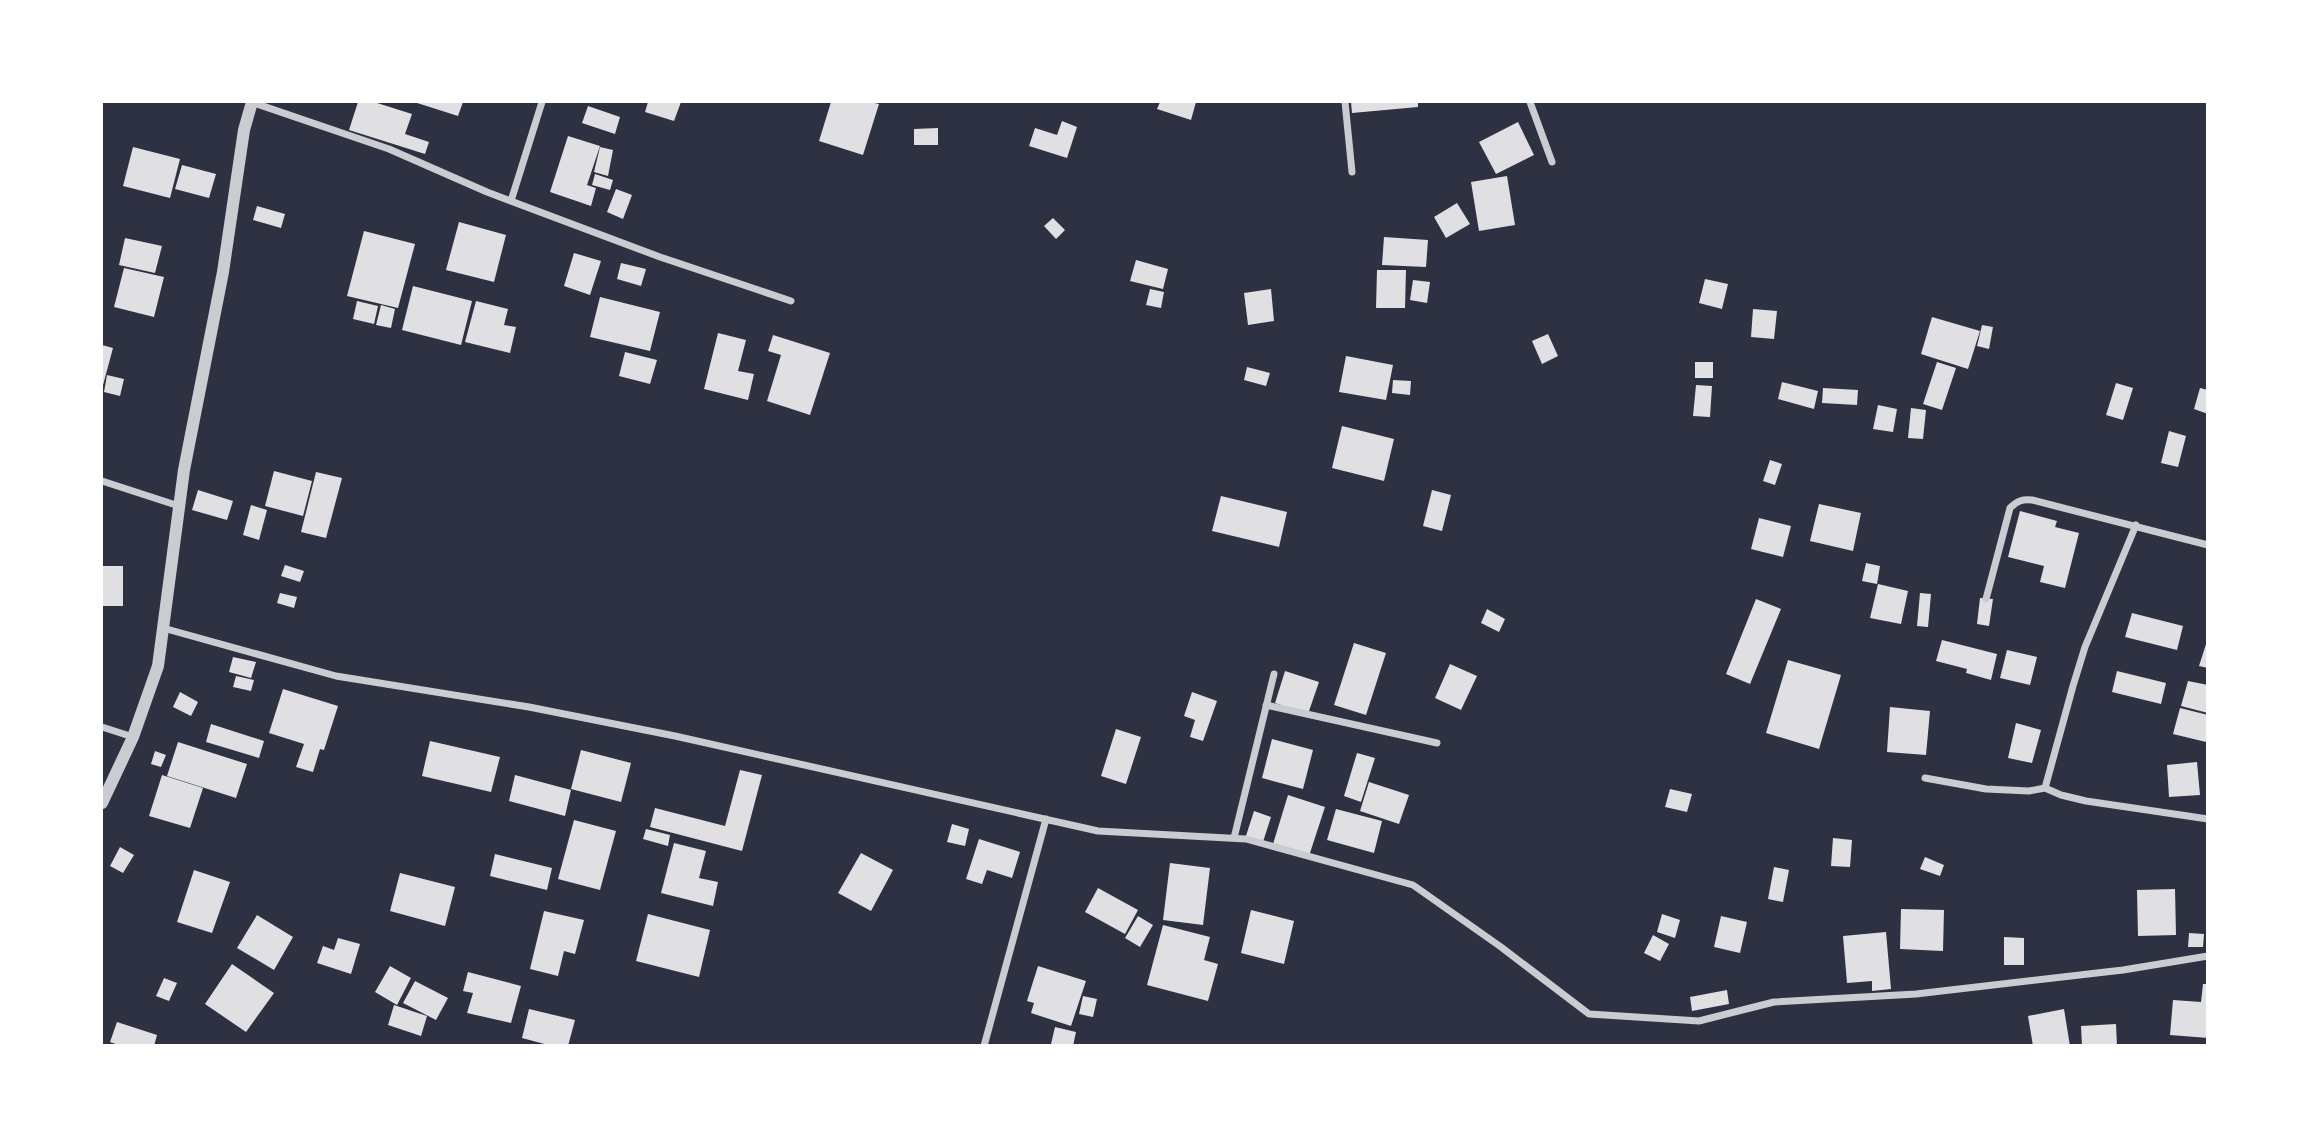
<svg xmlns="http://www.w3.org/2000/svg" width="2309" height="1147" font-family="'Alegreya Sans',sans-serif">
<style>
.building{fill:#e0e0e3}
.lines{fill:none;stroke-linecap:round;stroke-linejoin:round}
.minor{stroke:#caccd0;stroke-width:7}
.tertiary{stroke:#caccd0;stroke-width:12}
</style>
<rect width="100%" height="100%" fill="#2d3142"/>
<!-- building -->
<path class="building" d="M358,102H374L412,114L405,134L429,142L425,154L349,130Z
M414,102H463L458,116Z
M648,102H681L674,121L645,112Z
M831,102H870L879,104L863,155L819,141Z
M1160,102H1196L1191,120L1157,109Z
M1351,102H1418V107L1352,113Z
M588,106L620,117L615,134L582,123Z
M1062,121L1077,127L1067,158L1029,146L1035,128L1057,135Z
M1518,122L1534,155L1496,174L1479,142Z
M938,128V145H914V129Z
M568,136L600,146L587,185L596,188L591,206L550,192Z
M133,147L180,159L170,198L123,186Z
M600,147L613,150L608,176L594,172Z
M182,165L216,174L209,198L175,189Z
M595,174L613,180L610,190L592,185Z
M1507,176L1515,225L1479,231L1471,182Z
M616,189L632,195L623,219L607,212Z
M1457,203L1470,224L1446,238L1434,217Z
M257,206L285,214L281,228L253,220Z
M1053,218L1065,230L1056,239L1044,226Z
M459,222L506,235L494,282L446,270Z
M364,231L415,244L398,308L347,296Z
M1384,237L1428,240L1426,267L1382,265Z
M125,238L162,246L155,273L119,265Z
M574,253L601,261L590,295L564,286Z
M1136,260L1168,269L1163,289L1130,281Z
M621,263L646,269L641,286L617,279Z
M124,268L164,277L154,317L114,307Z
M1377,270H1406L1405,308H1376Z
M1705,279L1728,284L1722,309L1699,303Z
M1413,280L1430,282L1427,303L1410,300Z
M413,286L472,301L461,345L402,330Z
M1150,289L1164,292L1161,308L1146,305Z
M1271,289L1274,321L1248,325L1244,293Z
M600,297L660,312L650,351L590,337Z
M357,301L378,306L374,324L353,319Z
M476,301L508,309L504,325L516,327L510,353L465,342Z
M381,305L395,309L391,328L376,325Z
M1753,309L1777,311L1774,339L1751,337Z
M1932,317L1980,331L1968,369L1921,354Z
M1982,325L1993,327L1989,349L1977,346Z
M718,333L746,340L738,371L754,374L748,400L704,389Z
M1548,334L1558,356L1542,364L1532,341Z
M773,335L830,353L810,415L767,401L781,355L768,351Z
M102,345L113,348L102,389Z
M625,352L657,360L650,384L619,376Z
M1346,356L1393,365L1386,400L1339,392Z
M1695,362H1713V378H1695Z
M1937,362L1956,368L1942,410L1923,404Z
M1247,367L1270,373L1266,386L1244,380Z
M107,375L124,379L120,396L104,392Z
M1393,380L1411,381L1410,395L1392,393Z
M1782,382L1818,391L1814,409L1778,399Z
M2116,383L2133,388L2123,420L2106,415Z
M1696,385L1712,386L1710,417L1693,416Z
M1823,388L1858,390L1857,405L1822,403Z
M2200,388L2208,390V414L2194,409Z
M1878,405L1897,409L1893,432L1873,429Z
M1911,408L1926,410L1923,439L1908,438Z
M1342,426L1394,439L1384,481L1332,468Z
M2169,431L2186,436L2178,467L2161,463Z
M1770,460L1782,464L1775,485L1763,481Z
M274,471L312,481L303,516L265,506Z
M316,472L342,478L326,538L301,532Z
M198,490L233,501L227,520L192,510Z
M1432,490L1451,495L1442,531L1423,526Z
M1221,496L1287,512L1279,547L1212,531Z
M1819,504L1861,513L1853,551L1810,541Z
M251,505L267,510L259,540L243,535Z
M2020,511L2057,521L2055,527L2079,533L2065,588L2040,582L2044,566L2008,557Z
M1759,518L1791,526L1783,557L1751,549Z
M1866,563L1880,566L1877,584L1862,581Z
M285,565L304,571L300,582L281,576Z
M102,566H123V606H102Z
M1878,584L1908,591L1901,624L1870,618Z
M280,593L297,597L294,608L277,603Z
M1920,593L1931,594L1928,627L1917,626Z
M1980,598L1993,599L1989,626L1977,624Z
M1756,599L1781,609L1750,684L1726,674Z
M1487,609L1505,619L1499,632L1481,623Z
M2132,613L2183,626L2177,650L2125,637Z
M1942,640L1997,654L1991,680L1966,673L1967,669L1936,661Z
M2207,641H2208V668L2199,666Z
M1354,643L1386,653L1366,715L1334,705Z
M2007,650L2037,657L2030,685L2000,678Z
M233,657L256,662L251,678L229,672Z
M1788,660L1841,675L1819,749L1766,733Z
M1450,664L1477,676L1461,710L1435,698Z
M1285,671L1319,682L1308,714L1275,703Z
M2117,671L2166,683L2161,704L2112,692Z
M236,676L254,680L251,691L233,687Z
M2188,681L2208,685V713L2181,706Z
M283,689L338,706L324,750L320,749L313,772L296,767L304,744L269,733Z
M180,692L198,702L191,716L173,707Z
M1192,692L1217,701L1203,741L1190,737L1195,720L1184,716Z
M1890,707L1930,711L1926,755L1887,752Z
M2180,708L2208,715L2206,742L2173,734Z
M2016,723L2041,730L2032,763L2008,758Z
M211,724L264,741L259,758L206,742Z
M1116,729L1141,737L1126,784L1101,776Z
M1272,739L1313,750L1303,789L1262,778Z
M430,741L500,757L491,792L422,776Z
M178,742L247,764L236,798L167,776Z
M581,750L631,763L621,802L571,789Z
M155,751L166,755L161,767L151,764Z
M1357,753L1375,758L1361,802L1344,796Z
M2197,762L2200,795L2169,797L2167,765Z
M740,770L762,775L742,851L650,827L655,808L725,826Z
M162,775L203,788L190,828L149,816Z
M515,775L571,790L565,816L509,801Z
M1369,782L1409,795L1399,824L1360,811Z
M1670,789L1692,794L1687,812L1665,807Z
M1288,795L1325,807L1309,856L1273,844Z
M1336,809L1382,821L1374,853L1327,840Z
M1254,811L1271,817L1262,845L1245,839Z
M574,820L616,831L600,890L558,879Z
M952,824L969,829L965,846L947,842Z
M646,829L670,835L668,846L643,839Z
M1833,838L1852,840L1850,867L1831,866Z
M979,839L1020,852L1012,878L987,870L982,884L966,879Z
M674,843L706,851L699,878L718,882L713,906L661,893Z
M120,847L134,855L123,873L110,866Z
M861,853L893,870L871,911L838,893Z
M495,854L552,868L547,890L490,876Z
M1925,857L1944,865L1940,876L1920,869Z
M1170,863L1210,868L1203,925L1163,920Z
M1774,867L1789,870L1783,902L1768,899Z
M194,870L230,882L212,933L177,922Z
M400,873L455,887L445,926L390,911Z
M1098,888L1138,910L1125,934L1085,912Z
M2175,889L2176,935L2138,936L2137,890Z
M1901,909L1944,910L1943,951L1900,949Z
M1251,910L1294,921L1284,964L1241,953Z
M544,911L584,920L575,954L564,951L558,976L530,969Z
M648,914L710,930L699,977L636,961Z
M1662,914L1680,920L1675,938L1657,932Z
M257,915L293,937L274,970L237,948Z
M1138,916L1153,925L1140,947L1125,938Z
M1721,916L1747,922L1740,953L1714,947Z
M1163,925L1210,937L1204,960L1218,964L1208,1001L1147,985Z
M1886,932L1891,989L1872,991V981L1847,983L1843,936Z
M2189,933L2204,934L2203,947H2188Z
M1653,935L1669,944L1660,961L1644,953Z
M2004,937L2024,938V965H2004Z
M338,938L360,944L351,974L317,963L323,946L334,950Z
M232,964L274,993L246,1032L205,1004Z
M390,966L411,978L397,1005L375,992Z
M1038,966L1086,981L1071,1026L1031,1013L1034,1003L1027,1001Z
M468,972L521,986L511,1023L467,1013L473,993L463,991Z
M164,978L177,983L169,1001L156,996Z
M415,981L448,998L436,1020L403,1003Z
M2203,984H2208V1038L2170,1035L2173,1000L2201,1002Z
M1727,990L1729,1004L1692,1011L1690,997Z
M1083,996L1097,999L1093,1017L1079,1014Z
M394,1005L427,1016L421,1036L388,1025Z
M529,1009L575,1020L568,1046H552L522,1038Z
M2064,1009L2070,1046H2033L2028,1016Z
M117,1022L157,1035L154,1046H121L110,1042Z
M2116,1024L2117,1046H2082L2081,1026Z
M1055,1027L1076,1032L1073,1046L1051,1044Z"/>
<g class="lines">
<!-- minor -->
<path class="minor" d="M251,102L389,149L487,192L660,257L791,301
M1345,102L1352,172
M1530,102L1552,162
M511,201L542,102
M102,481L179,506
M1986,599L2010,508C2017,501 2022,499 2032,500L2208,545
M163,628L336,676L529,707L675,736L1098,831L1246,839L1413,885L1501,947L1589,1014L1699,1021L1774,1002L1916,994L2123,970L2208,956
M1266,705L1437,743
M102,727L133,737
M1925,778L1986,789L2029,791L2045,788L2061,795L2086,801L2208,819
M2045,788L2073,686L2085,647L2136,525
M1234,838L1274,674
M984,1046L1046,819"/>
<!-- tertiary -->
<path class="tertiary" d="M102,803L133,737L158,666L184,470L223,272L244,130L252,102"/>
</g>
<!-- border -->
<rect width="2309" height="1147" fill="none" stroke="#ffffff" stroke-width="206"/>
</svg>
